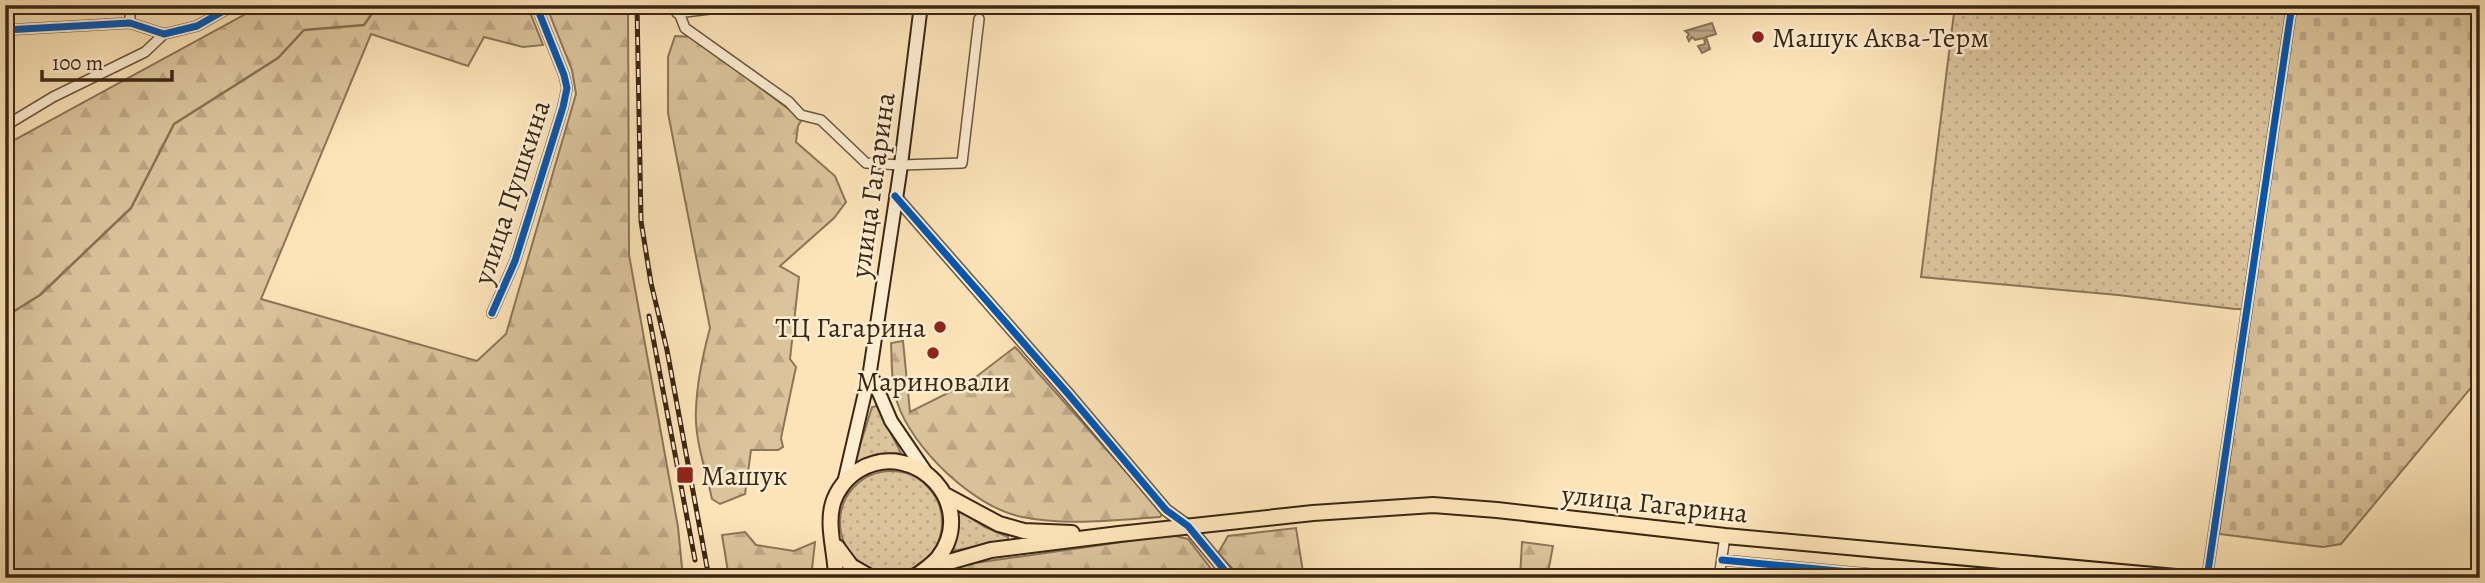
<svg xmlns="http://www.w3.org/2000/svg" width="2485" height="583" font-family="Alegreya,serif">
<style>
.grass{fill:url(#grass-dots);stroke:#8b7658;stroke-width:2}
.forest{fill:url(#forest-firs);stroke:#8b7658;stroke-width:2}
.cemetery{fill:url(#cemetery-stones);stroke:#8b7658;stroke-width:2}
.water{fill:url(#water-rules);stroke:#877255;stroke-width:2}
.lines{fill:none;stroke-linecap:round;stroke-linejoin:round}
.stream{stroke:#877255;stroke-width:2.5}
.minor-casing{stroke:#6b563d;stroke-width:12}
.tertiary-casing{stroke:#6b563d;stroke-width:14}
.secondary-casing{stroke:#3b2714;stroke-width:16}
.primary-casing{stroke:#3b2714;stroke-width:18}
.minor{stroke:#fdedd1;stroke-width:9}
.tertiary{stroke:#fdedd1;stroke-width:10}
.secondary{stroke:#fdedd1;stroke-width:12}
.primary{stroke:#fce4b8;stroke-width:14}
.rail-casing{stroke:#3b2714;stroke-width:5}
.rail{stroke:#fdedd1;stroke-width:2.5;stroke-dasharray:8;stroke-linecap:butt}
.cycleway-casing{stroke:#fdedd1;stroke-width:11}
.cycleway{stroke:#0057b8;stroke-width:7}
.poi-dot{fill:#8f2418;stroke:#fdedd1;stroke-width:2.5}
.labels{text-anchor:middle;stroke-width:5;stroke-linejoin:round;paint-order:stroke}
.poi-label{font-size:28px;fill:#3b2714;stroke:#fdedd1;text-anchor:start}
.street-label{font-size:28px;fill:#3b2714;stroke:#fdedd1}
</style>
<defs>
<pattern id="grass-dots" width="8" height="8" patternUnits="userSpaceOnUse" patternTransform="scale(1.75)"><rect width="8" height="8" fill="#dbc49c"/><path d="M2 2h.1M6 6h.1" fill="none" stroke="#bda886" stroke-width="1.8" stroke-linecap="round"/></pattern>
<pattern id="forest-firs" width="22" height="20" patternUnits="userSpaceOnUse" patternTransform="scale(1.75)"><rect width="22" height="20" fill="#dbc49c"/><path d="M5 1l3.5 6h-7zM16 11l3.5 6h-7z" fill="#bda886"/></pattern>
<pattern id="cemetery-stones" width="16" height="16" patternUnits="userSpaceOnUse" patternTransform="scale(1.75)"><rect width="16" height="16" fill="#dbc49c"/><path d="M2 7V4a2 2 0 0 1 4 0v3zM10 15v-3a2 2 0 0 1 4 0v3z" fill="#bda886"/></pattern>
<pattern id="water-rules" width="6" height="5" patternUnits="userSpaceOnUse" patternTransform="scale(1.75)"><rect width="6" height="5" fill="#baa480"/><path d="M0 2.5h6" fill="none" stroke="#988668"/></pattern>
</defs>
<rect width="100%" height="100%" fill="#fce4b8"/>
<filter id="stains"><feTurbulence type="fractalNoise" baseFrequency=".00286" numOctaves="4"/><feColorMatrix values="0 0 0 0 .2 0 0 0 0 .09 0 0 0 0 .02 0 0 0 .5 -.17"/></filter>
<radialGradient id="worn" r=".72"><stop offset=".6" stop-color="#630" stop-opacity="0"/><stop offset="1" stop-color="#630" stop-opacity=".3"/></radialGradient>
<!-- grass -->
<path class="grass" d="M1955,5H2296L2253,309H2235L2118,295L1921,277Z
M877,406L901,453L877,454L854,465L872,407Z
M840 522a51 51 0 1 1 102 0a51 51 0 1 1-102 0Z
M958,510L985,527L1008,537V540L953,551L958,530Z"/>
<!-- forest -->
<path class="forest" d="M262,5H527L543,45L523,47L484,37L468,66L371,34L261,299L477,361L506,334L576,94L572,70L546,5H628L629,255L678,527L683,578H5V145Z
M675,36L692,37L802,119L798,126L796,142L835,176L846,202L834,218L780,266L799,277L790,359L796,367L781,438L783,447L778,450H751L745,494L720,504L712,499C706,471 694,438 696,409C697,382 703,354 710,328L668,113V57Z
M903,341L910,412L968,383L1015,347L1163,513L1160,517C1114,520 1067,526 1022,517C973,507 912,448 897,402C891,384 892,362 891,343Z
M1296,528L1304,578H1241L1218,553L1228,536Z
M745,532L756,545L794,551L815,542L811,578H729L722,535Z
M1171,535L1188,539L1218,578H931L939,571L975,563Z
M1522,542L1553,546L1547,578H1520Z"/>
<!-- cemetery -->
<path class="cemetery" d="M2296,5H2480V377L2341,544L2323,547L2219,534Z"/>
<!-- water -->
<path class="water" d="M1712,23L1716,34L1706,37L1710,49L1702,53L1698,46L1705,44L1704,38L1695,40L1692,37L1689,41L1687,37L1689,34L1685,31Z"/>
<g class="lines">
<!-- stream -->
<path class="stream" d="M5,317L40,295L131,208L174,124L278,58L304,30L364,25L378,5"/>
<!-- minor casing -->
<g class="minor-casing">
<path id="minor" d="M130,5V23
M676,5L685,28L789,102L801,115L821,120L866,163L901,165L962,163L979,19
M677,13L742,5
M5,30L130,23L164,34L197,26L234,5
M5,126L53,97L145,52L164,34
M492,313L515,261L563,107L567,88L564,75L536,5
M1722,560L1914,578
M1719,578L1725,536
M2207,578L2292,5"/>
</g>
<!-- tertiary casing -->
<g class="tertiary-casing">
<path id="tertiary" d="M895,196L1069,395L1166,510L1188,526L1231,578"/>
</g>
<!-- secondary casing -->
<g class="secondary-casing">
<path id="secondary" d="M870,372L891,421L925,471
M844,483L870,371L900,172L921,5"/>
</g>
<!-- primary casing -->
<g class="primary-casing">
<path id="primary" d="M945,495L999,524L1024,531L1072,533
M837,547L851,566L872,578
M928,568L991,550L1119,534L1313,513L1433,505L1497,510L1725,536L2187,578
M836,578C836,554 826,526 833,503C837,490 847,477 859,470C916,437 979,506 938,558C931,566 922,572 913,578"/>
</g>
<!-- minor -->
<use href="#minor" class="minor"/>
<!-- tertiary -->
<use href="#tertiary" class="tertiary"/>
<!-- secondary -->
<use href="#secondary" class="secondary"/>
<!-- primary -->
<use href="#primary" class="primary"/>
<!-- rail casing -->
<g class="rail-casing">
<path id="rail" d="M637,5L641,221L651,283L667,350L709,578
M649,316L695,560"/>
</g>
<!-- rail -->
<use href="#rail" class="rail"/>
<!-- cycleway casing -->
<g class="cycleway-casing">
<path id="cycleway" d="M5,30L130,23L164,34L197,26L234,5
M895,196L1069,395L1166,510L1188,526L1231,578
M492,313L515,261L563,107L567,88L564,75L536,5
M1722,560L1914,578
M2207,578L2292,5"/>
</g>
<!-- cycleway -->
<use href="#cycleway" class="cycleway"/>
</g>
<!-- markers -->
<g class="poi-dot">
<circle cx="1758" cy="37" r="7"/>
<circle cx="940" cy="327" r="7"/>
<circle cx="933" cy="353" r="7"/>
<rect x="676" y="466" width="18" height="18" rx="3.5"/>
</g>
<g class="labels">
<!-- poi labels -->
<g class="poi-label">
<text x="1772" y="47">Машук Аква-Терм</text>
<text x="926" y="337" text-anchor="end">ТЦ Гагарина</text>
<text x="933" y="391" text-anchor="middle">Мариновали</text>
<text x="701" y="485">Машук</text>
</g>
<!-- street labels -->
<g class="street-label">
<text transform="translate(872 185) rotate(-82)" y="10">улица Гагарина</text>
<text transform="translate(511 192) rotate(-72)" y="10">улица Пушкина</text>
<text transform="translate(1655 503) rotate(6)" y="10">улица Гагарина</text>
</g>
</g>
<!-- margin -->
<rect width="2485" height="583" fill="none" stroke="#fce4b8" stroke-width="28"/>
<rect x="7" y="7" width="2471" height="569" fill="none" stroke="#3b2714" stroke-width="3.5"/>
<rect x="14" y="14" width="2457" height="555" fill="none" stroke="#3b2714" stroke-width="2"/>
<!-- scale -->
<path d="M42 70v10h130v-10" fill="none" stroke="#3b2714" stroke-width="3.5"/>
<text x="52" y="70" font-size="21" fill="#3b2714" stroke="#fdedd1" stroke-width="5" paint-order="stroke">100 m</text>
<rect width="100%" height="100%" filter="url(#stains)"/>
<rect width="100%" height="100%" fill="url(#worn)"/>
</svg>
